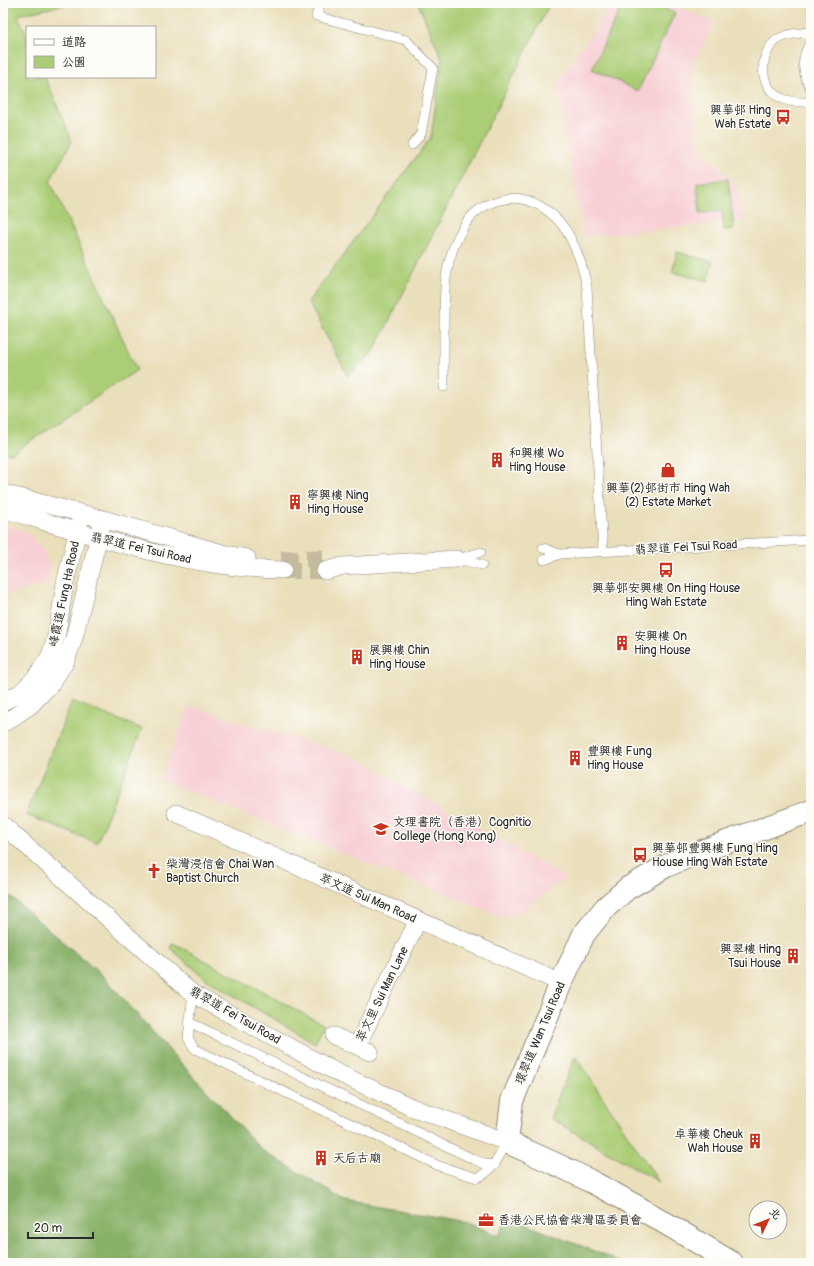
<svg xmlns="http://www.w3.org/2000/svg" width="814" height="1266" font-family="Pangolin,'LXGW WenKai TC',sans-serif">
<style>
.built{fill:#f7cfd4}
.green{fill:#abcd76;stroke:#6b7c50}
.forest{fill:#88b067;stroke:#5a6e49}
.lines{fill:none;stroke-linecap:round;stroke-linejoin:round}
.street-tunnel{stroke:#c4bb9e;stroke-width:17;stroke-dasharray:17 8;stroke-linecap:butt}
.lane-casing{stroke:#8a8573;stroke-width:10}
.street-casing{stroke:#8a8573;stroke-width:18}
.secondary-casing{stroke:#8a8573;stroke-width:24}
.lane{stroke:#fff;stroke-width:9}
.street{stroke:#fff;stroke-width:17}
.secondary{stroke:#fff;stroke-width:22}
.labels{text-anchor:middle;stroke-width:3;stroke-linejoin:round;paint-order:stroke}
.poi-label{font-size:12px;fill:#2b2b2b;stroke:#fdfcf7;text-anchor:start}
.street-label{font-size:12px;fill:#2b2b2b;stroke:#fdfcf7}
</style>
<rect width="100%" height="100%" fill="#fdfcf7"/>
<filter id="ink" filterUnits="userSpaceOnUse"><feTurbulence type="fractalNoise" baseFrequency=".025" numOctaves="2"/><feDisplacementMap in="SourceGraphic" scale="8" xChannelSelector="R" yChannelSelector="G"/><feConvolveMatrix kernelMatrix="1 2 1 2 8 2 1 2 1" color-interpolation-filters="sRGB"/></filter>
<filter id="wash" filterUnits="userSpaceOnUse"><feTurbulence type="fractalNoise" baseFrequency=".012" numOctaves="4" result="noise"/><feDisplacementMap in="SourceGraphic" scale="16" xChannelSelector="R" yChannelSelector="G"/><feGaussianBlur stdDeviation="0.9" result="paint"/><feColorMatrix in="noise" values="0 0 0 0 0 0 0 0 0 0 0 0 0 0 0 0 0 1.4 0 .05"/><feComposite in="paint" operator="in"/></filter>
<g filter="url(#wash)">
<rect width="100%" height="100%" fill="#eadfbb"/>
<!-- built -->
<path class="built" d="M612,3H670L714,23L690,70L699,147L736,185L745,221L583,236L557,83Z
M3,526L12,527L29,534L42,548L49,565L48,584L3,595Z
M189,706L353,756L566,878L522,911L502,917L160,780Z"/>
<!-- green -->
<path class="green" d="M3,3H74L18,15L27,36V77H45L72,141L50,181L137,370L12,453L3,454Z
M418,3H550L373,353L348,376L308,302L431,137L442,59Z
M623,3H652L675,13L638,91L592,69Z
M728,179L734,229L724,230L722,211L700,213L697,183Z
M677,252L713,262L708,281L672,272Z
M72,701L142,729L97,843L26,815Z
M173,943L324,1025L315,1043L207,980L170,948Z
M575,1056L659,1182L550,1118Z"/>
<!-- forest -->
<path class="forest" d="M3,890L106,979L177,1059L262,1150L345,1201L466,1222L499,1236L507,1217L625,1263H3Z"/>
</g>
<g filter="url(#ink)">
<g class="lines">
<!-- street-tunnel -->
<path class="street-tunnel" d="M281,559L323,558
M283,570L325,571"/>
<!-- lane casing -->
<g class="lane-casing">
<path id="lane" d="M321,3L316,16L406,40L433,68L421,134L412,145
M811,32C800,33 788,33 778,39C758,53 758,87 781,98C790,103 801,102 811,102
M811,42C800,57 802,74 811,89
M444,387C444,366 444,346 444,326C444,289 444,259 464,226C472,213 485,204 500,200C529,192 558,213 571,239C579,255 584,271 587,288L603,551
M543,548L560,554
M457,559L482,565
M458,559L481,552
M544,560L560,554L811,540
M193,994L188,1038L195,1049L439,1166L477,1178C494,1170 498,1158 507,1142
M189,1022L473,1159L485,1164L495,1165"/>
</g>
<!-- street casing -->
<g class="street-casing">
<path id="street" d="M3,493L103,519L222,553L247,558
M3,509C93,536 188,569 283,570
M325,571L343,566L457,559
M3,702L20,693L36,677L50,656L57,633L65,583L80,521
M3,723L6,722L31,705L50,685L65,663L74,638L101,527
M176,813L561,983
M3,825L193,994L338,1073L411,1107L507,1142
M334,1036L357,1046L418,920
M357,1046L370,1052"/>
</g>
<!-- secondary casing -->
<g class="secondary-casing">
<path id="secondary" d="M732,1263C686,1235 640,1207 592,1182C564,1167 535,1155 507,1142L512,1101L561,983L584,934L606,907L628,888L666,866L702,851L811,811"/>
</g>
<!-- lane -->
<use href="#lane" class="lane"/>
<!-- street -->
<use href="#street" class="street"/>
<!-- secondary -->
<use href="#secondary" class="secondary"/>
</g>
</g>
<!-- icons -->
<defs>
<g id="bus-bare" transform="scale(1.2)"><path d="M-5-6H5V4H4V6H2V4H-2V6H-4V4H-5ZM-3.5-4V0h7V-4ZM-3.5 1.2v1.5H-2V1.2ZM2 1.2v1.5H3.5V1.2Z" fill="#c8321e" stroke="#fdfcf7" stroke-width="2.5" paint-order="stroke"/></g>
<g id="building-bare" transform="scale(1.2)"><path d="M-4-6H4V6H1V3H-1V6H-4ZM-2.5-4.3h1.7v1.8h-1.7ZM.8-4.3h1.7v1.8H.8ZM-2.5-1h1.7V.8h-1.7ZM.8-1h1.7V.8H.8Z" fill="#c8321e" stroke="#fdfcf7" stroke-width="2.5" paint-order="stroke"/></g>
<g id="shop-bare" transform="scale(1.2)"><path d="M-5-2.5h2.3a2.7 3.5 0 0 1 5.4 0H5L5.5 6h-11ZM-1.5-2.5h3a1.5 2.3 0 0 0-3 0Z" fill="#c8321e" stroke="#fdfcf7" stroke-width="2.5" paint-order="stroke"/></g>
<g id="school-bare" transform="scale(1.2)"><path d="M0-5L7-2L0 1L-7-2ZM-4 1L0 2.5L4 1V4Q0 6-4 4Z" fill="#c8321e" stroke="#fdfcf7" stroke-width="2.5" paint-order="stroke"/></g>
<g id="church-bare" transform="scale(1.2)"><path d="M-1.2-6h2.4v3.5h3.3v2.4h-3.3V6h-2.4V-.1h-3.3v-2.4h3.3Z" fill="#c8321e" stroke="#fdfcf7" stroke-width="2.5" paint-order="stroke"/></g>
<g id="office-bare" transform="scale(1.2)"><path d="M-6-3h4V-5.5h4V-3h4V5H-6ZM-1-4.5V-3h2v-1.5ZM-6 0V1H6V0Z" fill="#c8321e" stroke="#fdfcf7" stroke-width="2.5" paint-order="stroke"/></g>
</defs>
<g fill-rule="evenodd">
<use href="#bus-bare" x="783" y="117"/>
<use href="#building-bare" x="497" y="460"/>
<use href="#shop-bare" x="668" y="470"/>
<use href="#building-bare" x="295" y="502"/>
<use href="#bus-bare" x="666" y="570"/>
<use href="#building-bare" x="622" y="643"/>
<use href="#building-bare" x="357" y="657"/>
<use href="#building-bare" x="575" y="758"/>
<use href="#school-bare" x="381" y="829"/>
<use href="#bus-bare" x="640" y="855"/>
<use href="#church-bare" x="154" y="871"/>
<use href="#building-bare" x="793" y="956"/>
<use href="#building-bare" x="755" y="1141"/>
<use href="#building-bare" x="321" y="1158"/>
<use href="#office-bare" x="486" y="1220"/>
</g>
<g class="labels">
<!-- poi labels -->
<g class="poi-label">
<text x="771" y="114" text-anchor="end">興華邨 Hing<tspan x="771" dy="14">Wah Estate</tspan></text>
<text x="509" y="457">和興樓 Wo<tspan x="509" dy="14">Hing House</tspan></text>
<text x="668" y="492" text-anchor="middle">興華(2)邨街市 Hing Wah<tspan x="668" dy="14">(2) Estate Market</tspan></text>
<text x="307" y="499">寧興樓 Ning<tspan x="307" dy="14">Hing House</tspan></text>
<text x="666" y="592" text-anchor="middle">興華邨安興樓 On Hing House<tspan x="666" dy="14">Hing Wah Estate</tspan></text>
<text x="634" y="640">安興樓 On<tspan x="634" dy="14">Hing House</tspan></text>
<text x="369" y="654">展興樓 Chin<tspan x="369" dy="14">Hing House</tspan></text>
<text x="587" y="755">豐興樓 Fung<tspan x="587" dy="14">Hing House</tspan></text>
<text x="393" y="826">文理書院（香港）Cognitio<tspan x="393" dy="14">College (Hong Kong)</tspan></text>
<text x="652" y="852">興華邨豐興樓 Fung Hing<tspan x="652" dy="14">House Hing Wah Estate</tspan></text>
<text x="166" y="868">柴灣浸信會 Chai Wan<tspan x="166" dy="14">Baptist Church</tspan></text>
<text x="781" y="953" text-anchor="end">興翠樓 Hing<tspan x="781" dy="14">Tsui House</tspan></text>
<text x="743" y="1138" text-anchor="end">卓華樓 Cheuk<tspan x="743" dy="14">Wah House</tspan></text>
<text x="333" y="1162">天后古廟</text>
<text x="498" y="1224">香港公民協會柴灣區委員會</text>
</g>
<!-- street labels -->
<g class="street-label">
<text transform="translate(686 547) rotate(-3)" y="4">翡翠道 Fei Tsui Road</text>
<text transform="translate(141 548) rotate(13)" y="4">翡翠道 Fei Tsui Road</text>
<text transform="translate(64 594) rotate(-78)" y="4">峰霞道 Fung Ha Road</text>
<text transform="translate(368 898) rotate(24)" y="4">萃文道 Sui Man Road</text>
<text transform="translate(382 994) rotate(-64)" y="4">萃文里 Sui Man Lane</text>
<text transform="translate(235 1015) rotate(30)" y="4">翡翠道 Fei Tsui Road</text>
<text transform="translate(540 1033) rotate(-67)" y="4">環翠道 Wan Tsui Road</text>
</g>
</g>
<!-- margin -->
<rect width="814" height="1266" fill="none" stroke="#fdfcf7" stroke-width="16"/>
<!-- legend -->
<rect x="26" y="26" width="130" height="52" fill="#fdfcf7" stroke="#a9a8a5"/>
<rect x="34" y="39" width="20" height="6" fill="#ffffff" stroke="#a9a8a5"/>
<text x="62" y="46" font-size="12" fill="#2b2b2b">道路</text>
<rect x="34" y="56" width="20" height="12" fill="#abcd76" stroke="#a9a8a5"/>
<text x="62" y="66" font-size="12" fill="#2b2b2b">公園</text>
<!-- north arrow -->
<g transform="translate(768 1220) rotate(47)"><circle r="19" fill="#fdfcf7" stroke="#a9a8a5"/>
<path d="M0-3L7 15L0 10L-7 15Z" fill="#c8321e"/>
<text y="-6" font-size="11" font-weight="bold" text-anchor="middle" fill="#2b2b2b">北</text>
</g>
<!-- scale -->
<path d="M28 1232v6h65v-6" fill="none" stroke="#2b2b2b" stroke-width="2"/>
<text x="34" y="1232" font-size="12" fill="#2b2b2b" stroke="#fdfcf7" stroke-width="3" paint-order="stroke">20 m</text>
</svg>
